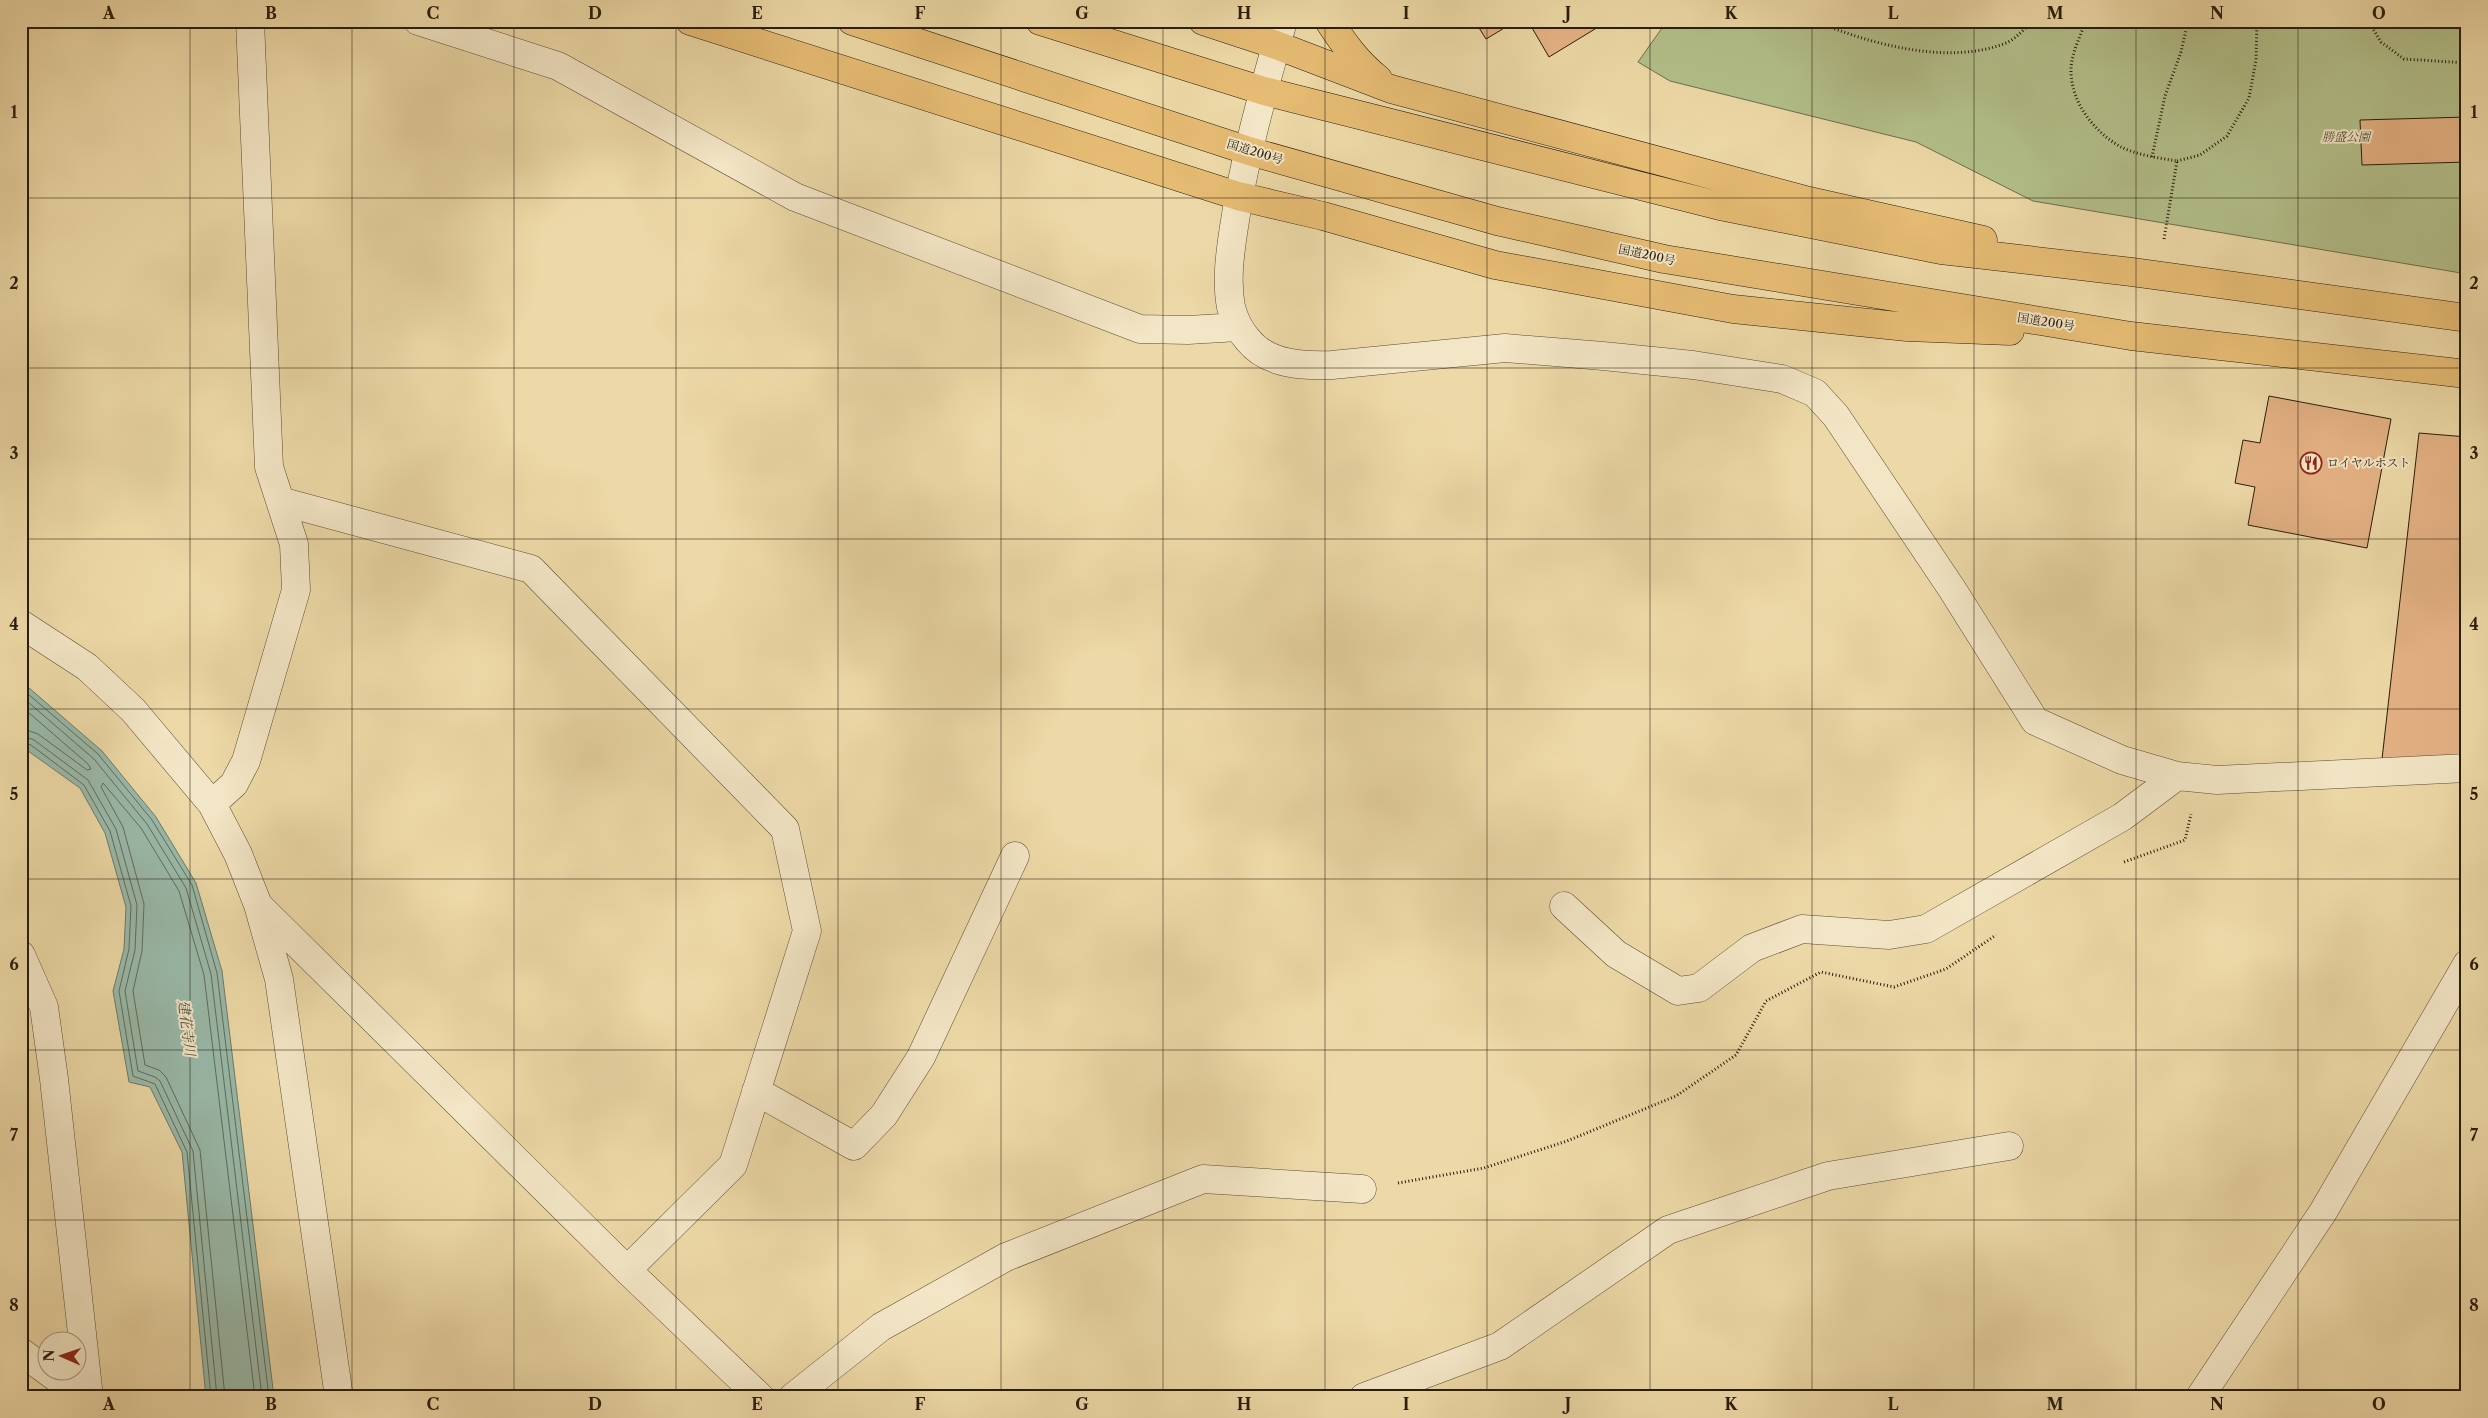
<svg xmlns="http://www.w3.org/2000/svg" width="2488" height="1418" font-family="'Libre Caslon Text','Noto Serif JP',serif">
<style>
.green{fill:#b3c08b;stroke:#6e6e4d}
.water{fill:#99baaa;stroke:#6c7b6c}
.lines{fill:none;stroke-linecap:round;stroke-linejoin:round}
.shore{stroke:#606c5c;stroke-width:1}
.building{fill:#e4b284;stroke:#281d0f}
.minor-casing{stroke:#594c35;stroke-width:29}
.highway-casing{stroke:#281d0f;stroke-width:29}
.path{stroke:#281d0f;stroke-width:3;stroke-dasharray:1 2.5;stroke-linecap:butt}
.minor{stroke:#f3e6c6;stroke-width:28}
.highway{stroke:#e6bc74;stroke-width:28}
.grid{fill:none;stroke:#281d0f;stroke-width:1;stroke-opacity:0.55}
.labels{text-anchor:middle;stroke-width:4;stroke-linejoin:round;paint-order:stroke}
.park-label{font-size:12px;font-style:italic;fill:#524e34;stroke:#f3e6c6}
.street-label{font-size:12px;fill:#281d0f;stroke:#f3e6c6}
.poi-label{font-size:12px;fill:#281d0f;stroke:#f3e6c6;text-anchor:start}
.water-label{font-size:14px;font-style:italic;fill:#4a4c3e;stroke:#f3e6c6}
.neatline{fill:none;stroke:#281d0f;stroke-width:2}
.grid-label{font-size:16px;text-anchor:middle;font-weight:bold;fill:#281d0f}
</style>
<rect width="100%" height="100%" fill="#edd9a7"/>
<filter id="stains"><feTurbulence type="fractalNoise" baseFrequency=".004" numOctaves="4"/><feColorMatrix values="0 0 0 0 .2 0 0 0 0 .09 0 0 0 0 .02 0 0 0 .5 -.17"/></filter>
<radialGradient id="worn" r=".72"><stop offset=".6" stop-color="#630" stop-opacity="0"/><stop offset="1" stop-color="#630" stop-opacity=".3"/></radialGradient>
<!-- green -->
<path class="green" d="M1667,21H2467V274L2033,201L1916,142L1670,81L1638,62Z"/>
<!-- water -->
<path class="water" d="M21,681L102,751L156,817L196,883L222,971L274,1397H206L182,1152L150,1087L129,1082L113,991L124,949L126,907L105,833L80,788L21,746Z"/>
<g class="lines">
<!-- shore -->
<path class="shore" d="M21,688L98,754L152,820L192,885L217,973L269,1397
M21,696L94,759L147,824L186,888L211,974L262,1397
M21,706L88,764L91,769L87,770L38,734L21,728
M21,735L34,740L88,780L116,829L137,905L135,950L125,991L138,1071L155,1077L160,1081L193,1151L217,1397
M21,742L31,745L84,785L110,831L131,906L129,949L119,991L133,1076L155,1084L187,1152L211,1397
M225,1397L200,1150L166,1077L159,1070L145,1065L133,991L142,951L144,904L123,827L101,787L103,783L141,828L179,891L204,975L255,1397"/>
</g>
<!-- building -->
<path class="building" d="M1454,21H1516L1486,39L1476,23L1456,25Z
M1528,21H1608L1549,57Z
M2467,117V162L2362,165L2360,120Z
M2269,396L2391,419L2367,548L2248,525L2255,487L2235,483L2243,440L2260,443Z
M2419,433L2467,437V758L2382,759Z"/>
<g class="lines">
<!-- minor casing -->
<g class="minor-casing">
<path id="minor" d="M418,21L558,66L795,197L1140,329L1188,330L1238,327
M1283,21C1264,89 1244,158 1234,227C1230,253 1226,281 1231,307C1234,319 1240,331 1248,340C1268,365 1304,366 1332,365L1505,348L1603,356L1693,365L1782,379L1815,393L1836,416L1952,589L2035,721L2122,760L2177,776L2217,780L2467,768
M280,501L531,569L785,829L807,931L733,1165L627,1270
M21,624L87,667L133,710L212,804L238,854L258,905L279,979L339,1397
M212,804L234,784L246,761L296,590L294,544L269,467L250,21
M259,906L627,1270L760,1397
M1564,906L1616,954L1678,991L1699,988L1752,948L1802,929L1889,935L1926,929L2122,817L2177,776
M21,955L44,1007L54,1079L89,1397
M756,1091L854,1146L884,1115L921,1057L1015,856
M21,1352L83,1397
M793,1397L881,1327L1006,1257L1203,1179L1362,1189
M1364,1397L1500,1346L1668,1230L1828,1176L2009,1146
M2200,1397L2323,1212L2467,964"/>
</g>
<!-- highway casing -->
<g class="highway-casing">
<path id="highway" d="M690,21L1238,196L1323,216L1495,265L1733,309L1907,327L2010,331
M852,21L1249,151L1497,221L1664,259L2131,336L2467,374
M1040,21L1264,91L1720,206L1941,250L2132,272L2467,318
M1203,21L1276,45L1391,89L1809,201L1983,240
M1329,21C1344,44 1357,62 1378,79"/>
</g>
<!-- path -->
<path class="path" d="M1815,21C1870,44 1948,66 2006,43C2016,39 2025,28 2033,21
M2086,21C2080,37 2070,56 2071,73C2072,103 2094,132 2121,147C2137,155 2159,158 2177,161L2164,239
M2368,21L2381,42L2404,59L2467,63
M2152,157L2165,96L2181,52L2188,21
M2177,161L2200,155L2227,136L2249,98L2256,60L2257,21
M2124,862L2185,840L2191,814
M1398,1183L1484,1168L1567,1141L1676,1096L1736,1055L1766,1001L1821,972L1894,987L1946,969L1996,935"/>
<!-- minor -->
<use href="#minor" class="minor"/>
<!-- highway -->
<use href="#highway" class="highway"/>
</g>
<!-- grid -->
<path class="grid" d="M190,21V1397M352,21V1397M514,21V1397M676,21V1397M838,21V1397M1001,21V1397M1163,21V1397M1325,21V1397M1487,21V1397M1650,21V1397M1812,21V1397M1974,21V1397M2136,21V1397M2298,21V1397M21,198H2467M21,368H2467M21,539H2467M21,709H2467M21,879H2467M21,1050H2467M21,1220H2467"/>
<!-- icons -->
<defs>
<g id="restaurant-ring" transform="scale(1.125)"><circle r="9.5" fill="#f3e6c6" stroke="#8f2418" stroke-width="1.5"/><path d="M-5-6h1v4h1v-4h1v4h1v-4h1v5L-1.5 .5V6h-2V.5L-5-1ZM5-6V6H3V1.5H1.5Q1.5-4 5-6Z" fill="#8f2418"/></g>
</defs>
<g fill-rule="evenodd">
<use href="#restaurant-ring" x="2311" y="463"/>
</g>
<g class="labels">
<!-- park labels -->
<g class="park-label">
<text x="2346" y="141">勝盛公園</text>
</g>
<!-- street labels -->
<g class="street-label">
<text transform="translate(1255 152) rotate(17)" y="4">国道200号</text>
<text transform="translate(1647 255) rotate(12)" y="4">国道200号</text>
<text transform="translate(2046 322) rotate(9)" y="4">国道200号</text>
</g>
<!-- poi labels -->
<g class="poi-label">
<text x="2327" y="467">ロイヤルホスト</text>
</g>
<!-- water labels -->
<g class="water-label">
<text transform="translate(187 1028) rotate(83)" y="5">建花寺川</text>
</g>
</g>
<!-- margin -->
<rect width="2488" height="1418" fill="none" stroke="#edd9a7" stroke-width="55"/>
<!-- north arrow -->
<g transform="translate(62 1356) rotate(272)"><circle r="24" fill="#f3e6c6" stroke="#a2967d"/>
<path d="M0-4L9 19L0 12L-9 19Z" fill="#8f2418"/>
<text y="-8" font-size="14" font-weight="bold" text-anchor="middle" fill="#281d0f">N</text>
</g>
<rect x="28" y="28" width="2432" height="1362" class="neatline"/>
<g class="grid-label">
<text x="109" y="19">A</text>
<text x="271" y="19">B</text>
<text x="433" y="19">C</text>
<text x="595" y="19">D</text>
<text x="757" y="19">E</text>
<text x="920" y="19">F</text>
<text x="1082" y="19">G</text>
<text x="1244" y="19">H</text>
<text x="1406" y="19">I</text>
<text x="1568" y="19">J</text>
<text x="1731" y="19">K</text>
<text x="1893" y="19">L</text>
<text x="2055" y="19">M</text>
<text x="2217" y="19">N</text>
<text x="2379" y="19">O</text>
<text x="14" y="118">1</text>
<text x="2474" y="118">1</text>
<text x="14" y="289">2</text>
<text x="2474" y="289">2</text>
<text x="14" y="459">3</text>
<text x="2474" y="459">3</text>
<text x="14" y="630">4</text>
<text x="2474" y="630">4</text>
<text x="14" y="800">5</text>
<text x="2474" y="800">5</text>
<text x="14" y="970">6</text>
<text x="2474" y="970">6</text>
<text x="14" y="1141">7</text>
<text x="2474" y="1141">7</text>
<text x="14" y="1311">8</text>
<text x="2474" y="1311">8</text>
<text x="109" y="1410">A</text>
<text x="271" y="1410">B</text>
<text x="433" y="1410">C</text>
<text x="595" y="1410">D</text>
<text x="757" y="1410">E</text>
<text x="920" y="1410">F</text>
<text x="1082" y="1410">G</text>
<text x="1244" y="1410">H</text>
<text x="1406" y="1410">I</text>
<text x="1568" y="1410">J</text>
<text x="1731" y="1410">K</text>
<text x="1893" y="1410">L</text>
<text x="2055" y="1410">M</text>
<text x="2217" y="1410">N</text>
<text x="2379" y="1410">O</text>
</g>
<rect width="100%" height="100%" filter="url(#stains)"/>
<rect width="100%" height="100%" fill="url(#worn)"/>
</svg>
